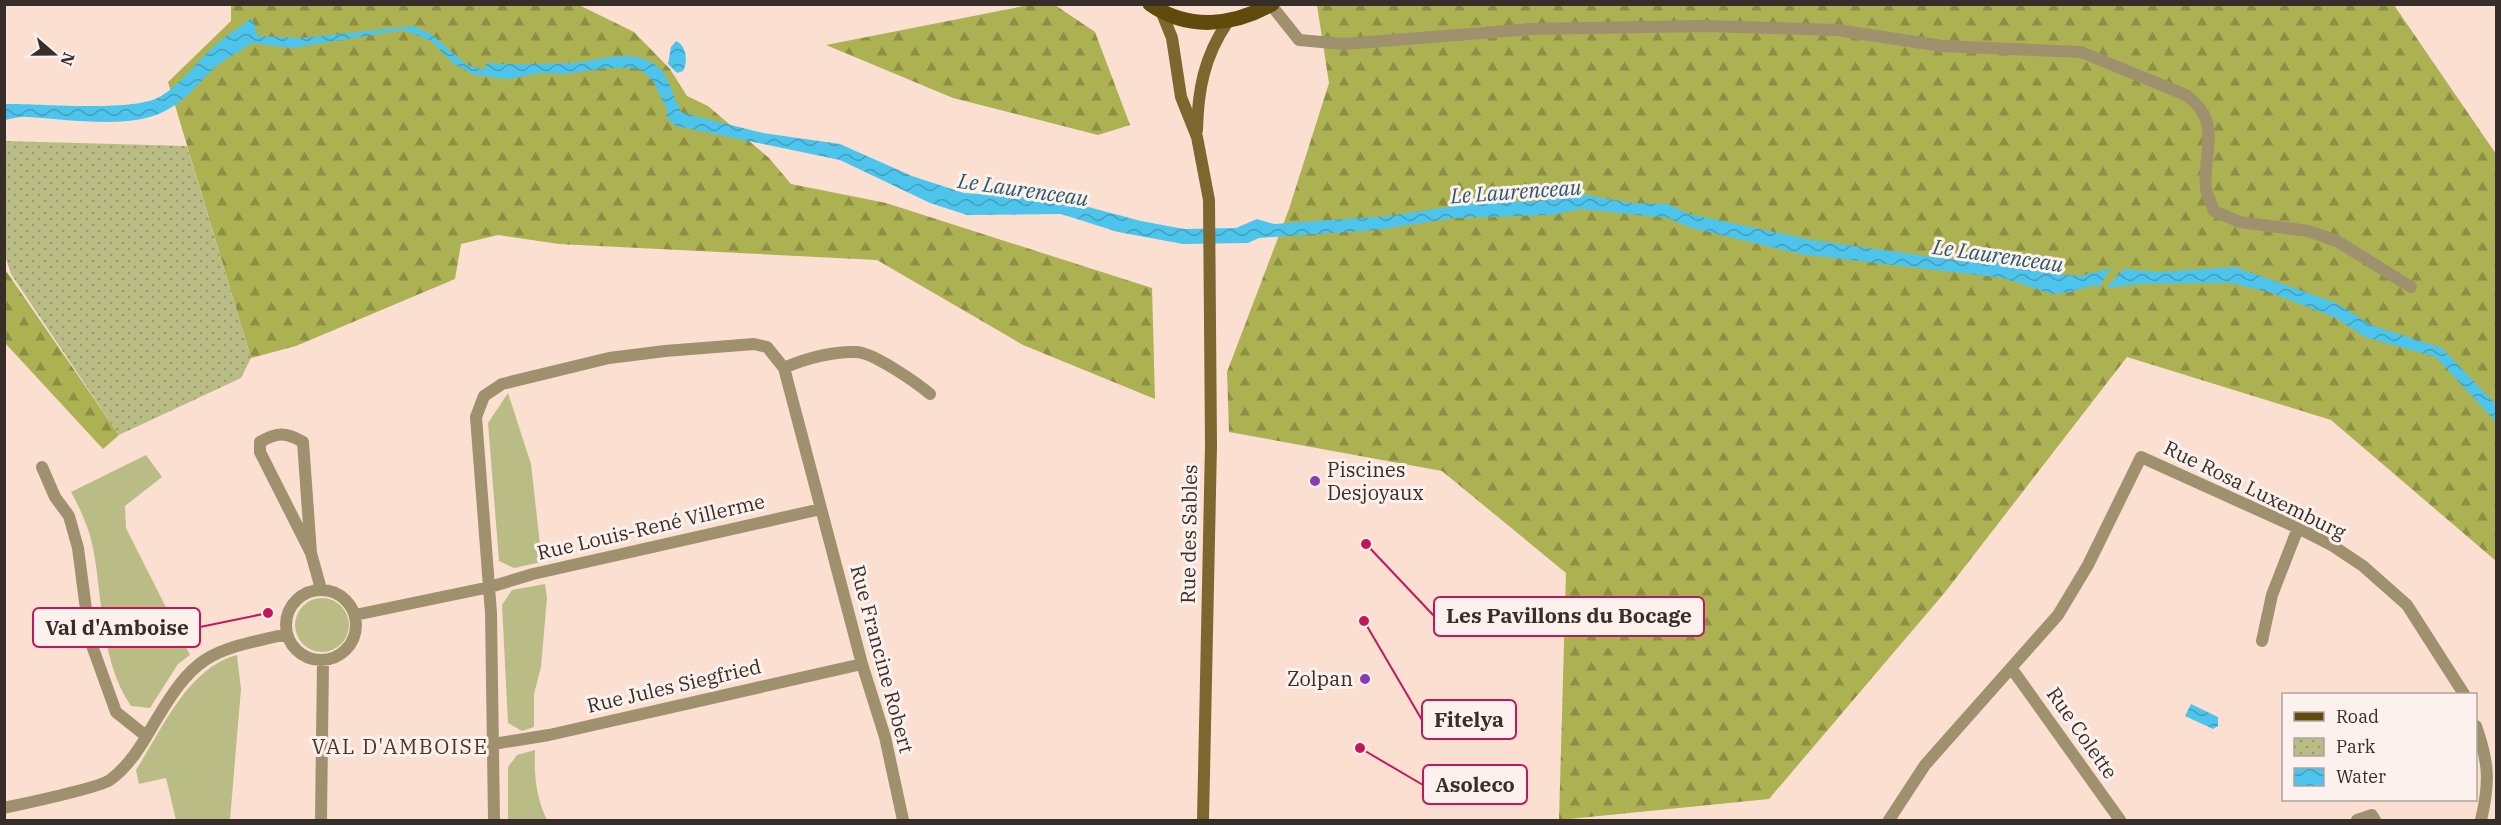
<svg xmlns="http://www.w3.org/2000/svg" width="2501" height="825" font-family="'IBM Plex Serif',serif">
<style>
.green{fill:#b9bd85}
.forest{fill:url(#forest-firs)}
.park{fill:url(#park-dots)}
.water{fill:url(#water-waves)}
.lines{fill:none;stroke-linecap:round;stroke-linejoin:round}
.street{stroke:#9f916d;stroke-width:12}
.secondary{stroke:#7d672e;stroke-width:12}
.primary{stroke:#604b0c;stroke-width:15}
.poi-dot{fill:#873daf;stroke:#fcf1ec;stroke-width:2}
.labels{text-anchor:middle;stroke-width:6;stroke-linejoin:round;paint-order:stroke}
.poi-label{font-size:20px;fill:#382e29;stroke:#fcf1ec;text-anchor:start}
.street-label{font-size:20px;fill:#382e29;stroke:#fcf1ec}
.water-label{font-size:21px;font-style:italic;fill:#295a6b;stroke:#fcf1ec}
.neighbourhood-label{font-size:21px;letter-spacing:1.5px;fill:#4b362b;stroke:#fcf1ec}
.leader{fill:none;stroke:#c2185b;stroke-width:2}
.callout-dot{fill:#c2185b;stroke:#fcf1ec;stroke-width:2}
.callout{fill:#fcf1ec;stroke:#c2185b;stroke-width:2}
.callout-label{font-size:21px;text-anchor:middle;font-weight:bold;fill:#382e29}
</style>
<defs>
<pattern id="forest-firs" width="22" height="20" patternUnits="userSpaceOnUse" patternTransform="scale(1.5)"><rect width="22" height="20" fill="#acb152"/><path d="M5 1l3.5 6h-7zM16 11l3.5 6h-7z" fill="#8d9044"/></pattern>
<pattern id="park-dots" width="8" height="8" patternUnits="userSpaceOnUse" patternTransform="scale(1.5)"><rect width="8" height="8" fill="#b9bd85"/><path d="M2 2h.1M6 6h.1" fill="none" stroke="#979a6d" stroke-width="1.8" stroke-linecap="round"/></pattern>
<pattern id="water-waves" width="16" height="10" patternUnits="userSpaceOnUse" patternTransform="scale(1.5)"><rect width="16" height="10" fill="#4cc4eb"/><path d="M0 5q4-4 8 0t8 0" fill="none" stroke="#40a0be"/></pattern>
</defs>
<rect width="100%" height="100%" fill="#fbe0d2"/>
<!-- green -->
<path class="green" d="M508,393L531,464L542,562L514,568L499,561L488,423Z
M146,455L162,477L125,506L126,528L190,655L178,664L150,708L131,706C100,660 103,600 93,548C89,528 81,510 71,492Z
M545,584L547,598L541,667L534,694V727L522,731L508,723L502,605L512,590Z
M295 625a27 27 0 1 1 54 0a27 27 0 1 1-54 0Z
M237,655L241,689L230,820H176L166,778L139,784L136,770C162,730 187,668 237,655Z
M535,750C534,776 536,797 547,820H508V767L517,755Z"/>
<!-- forest -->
<path class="forest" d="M231,5H579L634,32L670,69L687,96L708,106L769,158L791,184L886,203L1152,288L1155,399L1023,345L877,260L559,244L498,235L461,244L455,279L296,346L251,358L168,82L231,21Z
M1029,5H1055L1095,32L1130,125L1098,135L953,98L826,45Z
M1317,5H2394L2496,154V561L2331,420L2127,357L1946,591L1769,799L1559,820L1566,573L1442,471L1229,432L1227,372L1289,209L1329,83Z
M4,268L119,435L103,449L5,343Z"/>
<!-- park -->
<path class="park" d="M5,141L187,146L251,358L241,378L119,435L11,274L5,256Z"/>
<!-- water -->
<path class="water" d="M252,18L258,36L302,38L413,26L431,34L467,65L485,70L486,63C514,65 542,64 570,63C600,62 632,45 659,68C672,80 672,100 683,113L763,133L840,144L912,176L964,193L1062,200L1141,221L1184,229L1236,228L1257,219L1274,224L1389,216L1473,203L1538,201L1581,194L1632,203L1668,204L1689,214L1812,240L1961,261L2003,263L2046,273L2080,276L2111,268L2099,287L2094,285L2071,292L2052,294L2003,278L1800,254L1692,228L1668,218L1580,209L1552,215L1455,218L1375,230L1259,238L1248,243L1183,244L1118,232L1061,214L967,215L930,203L840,160L676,126L666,117L668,112L653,81L644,72L634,68H607L566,74L541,73L508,79L475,75L454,64L430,40L403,30L292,48L252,43C239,52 221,61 210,72C194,88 186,100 165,111C129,130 67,119 27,117C20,116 12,119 5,120V104C39,103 135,113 161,96C181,84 194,65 211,49C223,37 239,28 252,18Z
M676,41C687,46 688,62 683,71L677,73L668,64L671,47Z
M2235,267L2336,303L2371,325L2442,348L2496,405V422L2436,357L2365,337L2336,318L2272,293L2231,283L2138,284L2106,288L2124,269L2158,272Z
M2191,704L2218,717V726L2213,729L2185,716Z"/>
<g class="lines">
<!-- street -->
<path class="street" d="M1271,5L1299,40L1344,44L1531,29L1704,26L1837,30L1942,46L2081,52L2186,95C2224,123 2202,150 2206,189C2207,196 2212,204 2214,211L2240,222L2308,231L2337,241L2411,287
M784,368C806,358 834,351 857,352C874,353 917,383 930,394
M42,467L55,497L69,516L78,548L90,640L116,712L146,736
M311,553L260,452V442C277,432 286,432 303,442L311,553L321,589
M286 625a35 35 0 1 1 70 0a35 35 0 1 1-70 0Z
M355,615L490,587L533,574L821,509
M2262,641L2272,595L2298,528
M2012,669L2120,820
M2476,726C2489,763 2490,782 2481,820
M493,744L549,735L862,664
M4,808C22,804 99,788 110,780C129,766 141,746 152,727C195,654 206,652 287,634
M321,820L323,661
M494,820L491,613L476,417L484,396L502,384L609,358L665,351L754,344L767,347L784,368L862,664L885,737L903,820
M1889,820L1925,765L2058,615L2088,565L2141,457L2298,528L2333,546L2363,566L2407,605L2464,694
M2357,820L2372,815L2375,820"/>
<!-- secondary -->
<path class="secondary" d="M1162,13L1172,38L1181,97L1197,137L1209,200L1211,445L1203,820
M1197,130C1198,90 1204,57 1227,23"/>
<!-- primary -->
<path class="primary" d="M1150,4C1188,31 1233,26 1272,4"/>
</g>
<!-- markers -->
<g class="poi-dot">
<circle cx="1315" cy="481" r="6"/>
<circle cx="1365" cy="679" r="6"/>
</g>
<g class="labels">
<!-- poi labels -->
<g class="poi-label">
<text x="1327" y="477">Piscines<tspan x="1327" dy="23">Desjoyaux</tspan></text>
<text x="1353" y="686" text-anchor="end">Zolpan</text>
</g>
<!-- street labels -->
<g class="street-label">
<text transform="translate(2255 490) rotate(26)" y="7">Rue Rosa Luxemburg</text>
<text transform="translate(651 527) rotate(-13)" y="7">Rue Louis-René Villerme</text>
<text transform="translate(1189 534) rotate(-89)" y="7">Rue des Sables</text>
<text transform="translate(882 659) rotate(75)" y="7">Rue Francine Robert</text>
<text transform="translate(674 686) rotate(-13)" y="7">Rue Jules Siegfried</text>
<text transform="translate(2082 733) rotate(55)" y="7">Rue Colette</text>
</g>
<!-- water labels -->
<g class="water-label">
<text transform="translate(1023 190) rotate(8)" y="7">Le Laurenceau</text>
<text transform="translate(1516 192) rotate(-4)" y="7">Le Laurenceau</text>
<text transform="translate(1998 256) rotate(8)" y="7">Le Laurenceau</text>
</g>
<!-- neighbourhood labels -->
<g class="neighbourhood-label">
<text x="400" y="754">VAL D'AMBOISE</text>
</g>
</g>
<!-- callouts -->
<path class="leader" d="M1366 544L1434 616M268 613L200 627M1364 621L1422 720M1360 748L1423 785"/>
<g class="callout-dot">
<circle cx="1366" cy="544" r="6"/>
<circle cx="268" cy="613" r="6"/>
<circle cx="1364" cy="621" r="6"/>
<circle cx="1360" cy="748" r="6"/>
</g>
<g class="callout">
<rect x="1434" y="597" width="270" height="39" rx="6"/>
<rect x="33" y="608" width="167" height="39" rx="6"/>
<rect x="1422" y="700" width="94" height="39" rx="6"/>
<rect x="1423" y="765" width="104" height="39" rx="6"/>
</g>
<g class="callout-label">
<text x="1569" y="623">Les Pavillons du Bocage</text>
<text x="117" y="635">Val d'Amboise</text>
<text x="1469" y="727">Fitelya</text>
<text x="1475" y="792">Asoleco</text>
</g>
<!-- border -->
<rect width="2501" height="825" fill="none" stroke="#382e29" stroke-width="12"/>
<!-- legend -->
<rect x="2282" y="693" width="195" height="108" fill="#fcf1ec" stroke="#aea39e" stroke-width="1.5"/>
<rect x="2294" y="712" width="30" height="9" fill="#604b0c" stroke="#aea39e" stroke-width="1.5"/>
<text x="2336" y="723" font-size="18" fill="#382e29">Road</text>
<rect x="2294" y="738" width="30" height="18" fill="url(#park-dots)" stroke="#aea39e" stroke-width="1.5"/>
<text x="2336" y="753" font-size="18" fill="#382e29">Park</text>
<rect x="2294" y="768" width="30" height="18" fill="url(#water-waves)" stroke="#aea39e" stroke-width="1.5"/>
<text x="2336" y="783" font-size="18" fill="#382e29">Water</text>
<!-- north arrow -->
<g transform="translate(54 54) rotate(110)" stroke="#fcf1ec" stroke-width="4.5" paint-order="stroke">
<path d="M0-4.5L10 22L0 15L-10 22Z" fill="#382e29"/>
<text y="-9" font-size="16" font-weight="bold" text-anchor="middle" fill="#382e29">N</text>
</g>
</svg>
